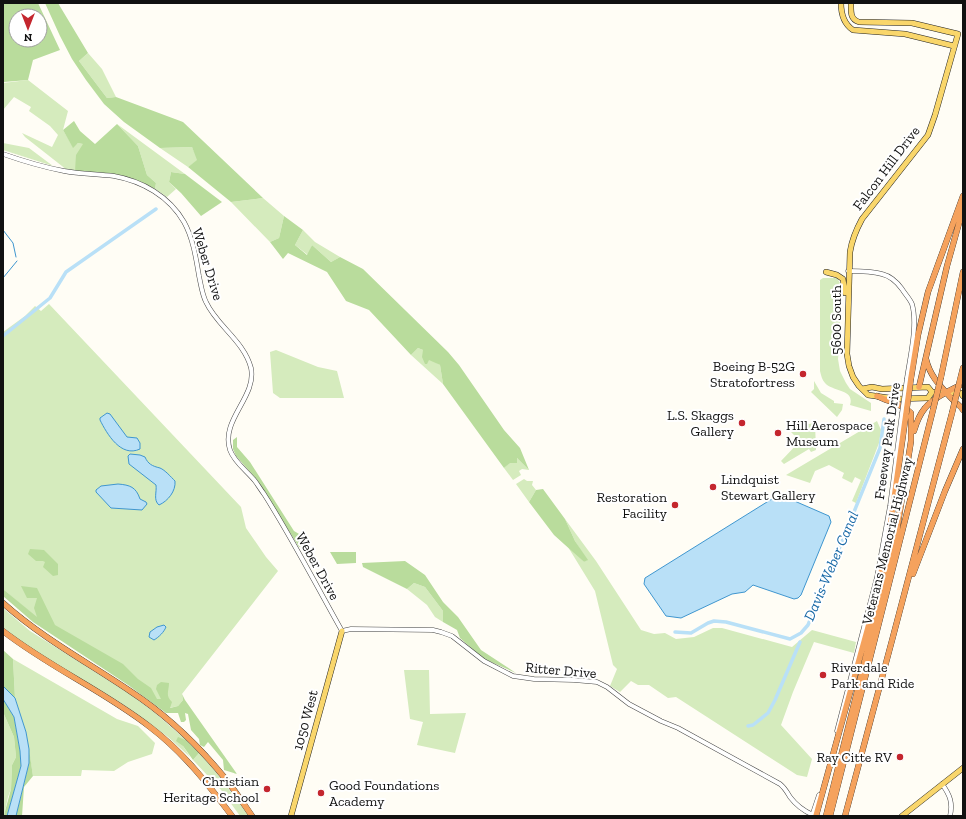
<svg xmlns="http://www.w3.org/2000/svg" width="966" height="819" font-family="'Zilla Slab',serif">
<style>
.green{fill:#d5ebbd}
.forest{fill:#b9dc9c;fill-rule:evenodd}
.water{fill:#b9e0f7;stroke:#3f96cf}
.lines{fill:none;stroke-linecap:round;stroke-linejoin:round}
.stream{stroke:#3f96cf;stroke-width:1}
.canal{stroke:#b9e0f7;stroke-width:3.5}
.minor-casing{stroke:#444;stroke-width:5}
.major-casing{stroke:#222;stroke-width:6}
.highway-casing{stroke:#222;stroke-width:6}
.minor{stroke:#fff;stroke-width:4}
.major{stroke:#f9d66b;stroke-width:5}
.highway{stroke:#f5a25d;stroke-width:5.5}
.minor-bridge-casing{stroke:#444;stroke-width:5;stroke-linecap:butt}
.highway-bridge-casing{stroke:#222;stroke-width:6;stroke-linecap:butt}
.minor-bridge{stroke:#fff;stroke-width:4}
.highway-bridge{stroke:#f5a25d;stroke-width:5.5}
.poi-dot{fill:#c4262e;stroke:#fff;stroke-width:1.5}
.labels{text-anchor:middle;stroke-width:4;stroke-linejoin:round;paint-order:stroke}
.street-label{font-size:14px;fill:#111;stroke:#fff}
.poi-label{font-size:14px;fill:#111;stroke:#fff;text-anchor:end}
.water-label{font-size:15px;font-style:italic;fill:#1768a6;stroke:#fff}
</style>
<rect width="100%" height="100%" fill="#fffdf5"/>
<!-- green -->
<path class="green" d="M88,53L102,69L116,97L107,98L79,61Z
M28,80L68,111L63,130L73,147L78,143L84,144L75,171L67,170L25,137L22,133L52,147L58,135L50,126L29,111L31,107L14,97L3,110V83Z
M117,124L185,174L171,172L169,182L176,189L167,197L155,189L156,183L147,175L138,146Z
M3,143L29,148L53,166L3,150Z
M192,147L198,160L188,167L160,148Z
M263,198L284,216L279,238L270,242L231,202Z
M303,230L315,242L340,257L331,262L312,245L308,255L295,245Z
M823,278H837L840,283V339L838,359L840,371L846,383L850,389L871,403V411L850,405C855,389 833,392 825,383C822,380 821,375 820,371V280Z
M49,304L241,507L246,528L266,557L278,571L182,694L183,700L178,706L169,708L37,618L3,589V332L25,316L35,306L41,311Z
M418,348L423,350L429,359L440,365L443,384L411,355Z
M276,350L318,367L337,371L344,398H280L273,393L270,352Z
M814,381L821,393L834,401V403L843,404L842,410L837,417L811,392L814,389Z
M801,421L809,424L815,423L816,450L811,452L809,449L784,464L781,461L800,441L791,432Z
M877,421L881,430L879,443L856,503L852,501L861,480L855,477L852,483L842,478L844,473L829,465L815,471L810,483L786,475Z
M516,457L529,470L522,469L519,471L521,475L513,480L504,468Z
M524,479L527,481H533L532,485L536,490L529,502L516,484Z
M565,519L596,561L641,630L654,634L665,633L676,639L694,637L713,628H722L792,647L812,630L856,642L854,653L814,642L793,692L781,725L812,759L807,777L797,775L676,697L668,698L649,685H638L631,681L620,692L610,686L617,669L613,665L595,591L568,547L584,562L587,560L575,541Z
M414,583L425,587L443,611V622L435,617L427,605L407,589Z
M3,608L30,631L130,694L154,712L186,740L178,738L190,757L168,737L124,705L30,649L3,627Z
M13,659L117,719L138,726L155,743L152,754L128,762L114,771L82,770L81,776H33L26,732L15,698Z
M404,670H429L430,714L466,713L455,753L417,745L423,722L410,719Z
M3,712L14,737L16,757L12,765L11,789L8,797L4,816H3Z
M199,753L212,767L249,816H240L222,791L193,760Z"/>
<!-- forest -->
<path class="forest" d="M3,3H38L60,50L33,60L28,80L4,82L3,81ZM16,16H40V40H16Z
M45,3H58L88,53L79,61L107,98L116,97L183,122L263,198L231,202L188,167L197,160L192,147L160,148L124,122L104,104L86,80L72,59L60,36Z
M74,121L80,131L95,144L117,124L138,146L147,175L156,183L155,189C127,173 106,173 75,171L76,155L83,144L78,143L73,148L63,130Z
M171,172L185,174L222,202L201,216L181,193L169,182Z
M284,216L303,230L295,245L307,255L312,245L331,262L340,257L363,269L448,352L459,365L504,430L520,448L529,470L517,458V463H510L504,468L443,384L440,365L429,360L427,364H425L422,357L423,350L418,348L411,355L369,310L346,301L327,272L288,253L283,259L270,242L279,238Z
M237,437V447L250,462L294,531L311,541L299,547L257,480L236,456L233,449V440Z
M543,489L565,519L575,541L588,560L584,562L554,535L529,502L536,490Z
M30,549L44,550L58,564V575L53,576L43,567L45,562L43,561H36L28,554Z
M330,552H356V563L337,564Z
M405,561L425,575L443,602L458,617L481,650L516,673L482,658L460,638L457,630L443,622V611L425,587L414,583L407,589L363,567L362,563Z
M21,586L37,588L55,625L123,664L138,679L151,688L157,699H161L156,689L157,685L161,682L169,683C169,691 165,696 172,702L170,708L178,706L183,700L182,694L185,700L237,774L224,770L223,760L208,742L204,747L200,745L199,739L191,730L188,714L185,713L186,720L184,722H181L178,713H166L128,685L33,622L3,596V589L37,617L34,608L37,598H27Z
M3,650L13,659L15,698L3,686Z
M3,699L14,717L20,751L21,766L7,816H4V815L11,789L12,765L16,757L14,737L3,712Z
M178,737L186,740L199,753L193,760L183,746L176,741Z
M29,749L33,776L24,787L22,816H16L29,763Z"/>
<!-- water -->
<path class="water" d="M107,413L110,414L127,437L137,438L140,443V449C121,458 107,434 100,420V418Z
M130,454L140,455L145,457C148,464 152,466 160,468C165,470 171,477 175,481C176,491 168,501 159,505C153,500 157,492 156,485L129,464L128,456Z
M118,484C130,485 136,487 140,499L146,502L147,504L142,510L111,508L96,492V490L101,486Z
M783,496L829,516L831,522L801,595L798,598L794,599L753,585L745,592L732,594L681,618L666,616L644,584L645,578L775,497Z
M164,625L166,627C164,632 159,637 154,640L149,637L150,632L157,627Z
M3,686L15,698L26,732L29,749V763L16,816H7L21,766L20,751L14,717L3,699Z"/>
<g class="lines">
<!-- stream -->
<path class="stream" d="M3,230L13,243L16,257
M3,278L17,261"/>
<!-- canal -->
<path class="canal" d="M3,336L50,298L66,272L156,209
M675,632L691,633L708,623L714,621L726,622L790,639L801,633L808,625L880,448L884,419
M748,726L753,725L768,713L775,700L800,642"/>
<!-- minor casing -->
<g class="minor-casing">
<path id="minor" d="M3,154C23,161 43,167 64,171C80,174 97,174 114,176C142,181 169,196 184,222C193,238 196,258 199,276C201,285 202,294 206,302C217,326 244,341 251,368C257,397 220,420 230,450C234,462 247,471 255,481C258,485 261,490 264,494C292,538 316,585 342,631L351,629L433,630L441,632L452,636L484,661L513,676L534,679L574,680L597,682L607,687L629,704L661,721L678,728L780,784C785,788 787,792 790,797C796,805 804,811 813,815
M848,271C860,271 872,271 882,274C890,276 897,282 902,289C905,294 910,299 912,304C918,325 910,357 907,378
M837,731L877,577L890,506L902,413
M942,784C950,795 953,803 950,816
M812,816L819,795"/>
</g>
<!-- major casing -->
<g class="major-casing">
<path id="major" d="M841,3C841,14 844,24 853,30L905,34L954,46
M851,3C851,12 850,19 859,22L912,23L958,34L935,115L928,135L862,219C856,230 852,239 850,252L847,354L849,366L853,377L859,386L868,395L897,399L928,398L932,392
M826,272L837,275L843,279L845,293
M862,389L872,387L882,389L928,387L932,392
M933,392L961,393L963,396
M291,816L342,631
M902,816L963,768"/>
</g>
<!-- highway casing -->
<g class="highway-casing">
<path id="highway" d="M926,359C930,377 942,388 954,401C957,404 961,406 963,410
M941,377L963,272
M911,378L918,335L928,292L963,196
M960,380L963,368
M919,387L947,266L963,209
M914,431C916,424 920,414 925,408C932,399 952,389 963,384
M913,574L945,491L963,449
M3,603C42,638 87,662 130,691C165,714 197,744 224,777C234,789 243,803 252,816
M3,631C49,667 104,691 150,727C183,752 208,784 232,816
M816,816L872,613L888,542L906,414
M826,816L896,536L911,441V413C901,403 889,402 877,396
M830,816L933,410
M845,816C881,682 917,547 952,413"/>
</g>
<!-- minor -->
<use href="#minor" class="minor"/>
<!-- major -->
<use href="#major" class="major"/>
<!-- highway -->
<use href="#highway" class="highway"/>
<!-- minor-bridge casing -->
<g class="minor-bridge-casing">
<path id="minor-bridge" d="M902,413L907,378"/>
</g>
<!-- highway-bridge casing -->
<g class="highway-bridge-casing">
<path id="highway-bridge" d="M933,410L941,377
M952,413L960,380
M906,414L911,378"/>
</g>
<!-- minor-bridge -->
<use href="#minor-bridge" class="minor-bridge"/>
<!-- highway-bridge -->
<use href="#highway-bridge" class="highway-bridge"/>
</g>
<!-- markers -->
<g class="poi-dot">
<circle cx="803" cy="374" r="4"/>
<circle cx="742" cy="423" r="4"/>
<circle cx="778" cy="433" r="4"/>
<circle cx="713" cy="487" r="4"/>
<circle cx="675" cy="505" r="4"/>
<circle cx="823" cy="675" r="4"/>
<circle cx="900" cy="757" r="4"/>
<circle cx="267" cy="789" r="4"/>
<circle cx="321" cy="793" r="4"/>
</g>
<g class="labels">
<!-- street labels -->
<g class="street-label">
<text transform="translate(886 168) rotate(-53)" y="5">Falcon Hill Drive</text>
<text transform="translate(208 264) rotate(73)" y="5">Weber Drive</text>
<text transform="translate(836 320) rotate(-90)" y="5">5600 South</text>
<text transform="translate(887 441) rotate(-82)" y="5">Freeway Park Drive</text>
<text transform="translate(887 541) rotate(-76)" y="5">Veterans Memorial Highway</text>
<text transform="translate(318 566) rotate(61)" y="5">Weber Drive</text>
<text transform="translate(561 670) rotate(5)" y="5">Ritter Drive</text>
<text transform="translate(305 720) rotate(-75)" y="5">1050 West</text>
</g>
<!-- poi labels -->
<g class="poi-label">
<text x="795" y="371">Boeing B-52G<tspan x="795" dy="16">Stratofortress</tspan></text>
<text x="734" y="420">L.S. Skaggs<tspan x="734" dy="16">Gallery</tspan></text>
<text x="786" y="430" text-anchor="start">Hill Aerospace<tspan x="786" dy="16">Museum</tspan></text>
<text x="721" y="484" text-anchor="start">Lindquist<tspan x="721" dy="16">Stewart Gallery</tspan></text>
<text x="667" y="502">Restoration<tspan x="667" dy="16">Facility</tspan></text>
<text x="831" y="672" text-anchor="start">Riverdale<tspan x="831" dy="16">Park and Ride</tspan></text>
<text x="892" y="762">Ray Citte RV</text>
<text x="259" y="786">Christian<tspan x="259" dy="16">Heritage School</tspan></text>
<text x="329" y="790" text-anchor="start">Good Foundations<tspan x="329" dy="16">Academy</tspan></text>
</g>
<!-- water labels -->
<g class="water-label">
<text transform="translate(831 566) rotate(-67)" y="5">Davis-Weber Canal</text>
</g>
</g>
<!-- border -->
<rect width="966" height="819" fill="none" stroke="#111111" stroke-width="8"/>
<!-- north arrow -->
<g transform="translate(28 28) rotate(180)"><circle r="19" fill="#ffffff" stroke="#a0a0a0"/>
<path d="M0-3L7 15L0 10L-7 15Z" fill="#c4262e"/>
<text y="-6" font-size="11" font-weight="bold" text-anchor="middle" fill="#111111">N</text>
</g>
</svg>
